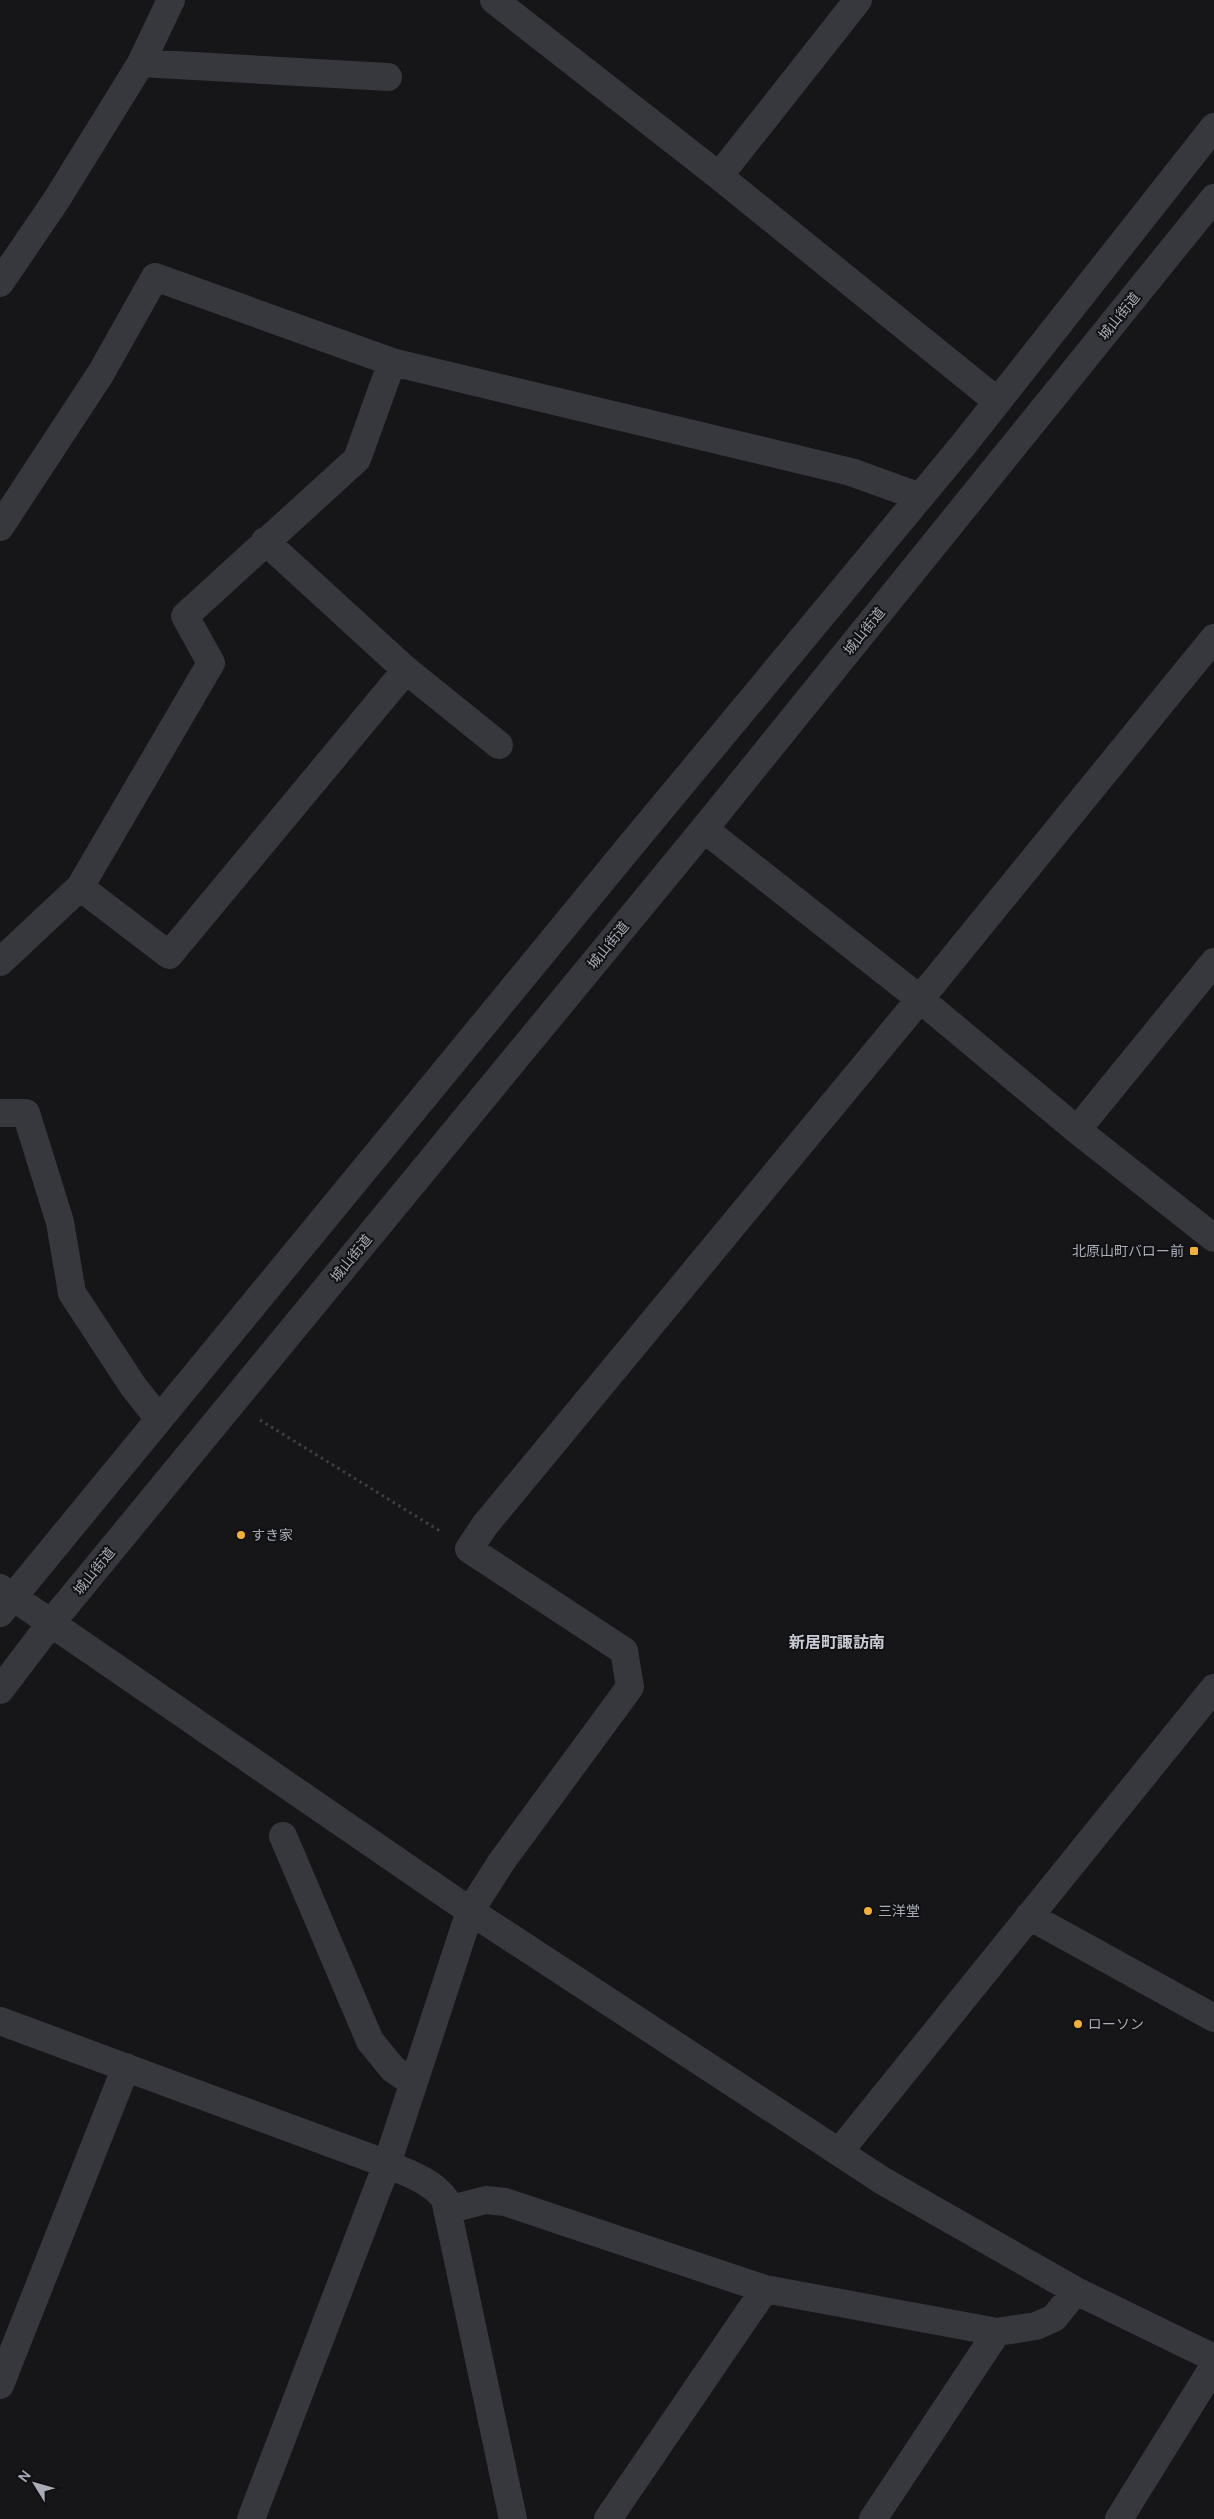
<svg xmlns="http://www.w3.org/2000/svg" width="1214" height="2519" font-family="Manrope,'Noto Sans JP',sans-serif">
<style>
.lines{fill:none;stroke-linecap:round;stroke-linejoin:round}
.path{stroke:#3d3f44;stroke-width:3;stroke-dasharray:2.5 4;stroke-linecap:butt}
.minor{stroke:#37383d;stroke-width:28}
.poi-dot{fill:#f2b134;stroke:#111113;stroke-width:2}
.labels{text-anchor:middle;stroke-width:4;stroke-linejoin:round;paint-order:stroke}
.street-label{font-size:14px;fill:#a8adb8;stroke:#111113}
.poi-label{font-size:14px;fill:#a8adb8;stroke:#111113;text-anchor:start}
.quarter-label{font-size:16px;font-weight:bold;fill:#c9ccd4;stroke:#111113}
</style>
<rect width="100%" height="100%" fill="#161618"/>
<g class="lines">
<!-- path -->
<path class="path" d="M260,1420L440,1531"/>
<!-- minor -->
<path class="minor" d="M494,0L719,176L997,401
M141,63L388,77
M719,176L858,0
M0,283L57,199L141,63L171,0
M0,527L101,373L155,277L392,362L851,472L920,497
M265,541L406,670L499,745
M704,829L920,999L1077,1130L1214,1238
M80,887L169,955L406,670
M0,962L80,887L211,663L185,616L357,459L392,362
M0,1113H26L60,1222L72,1293L133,1386L159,1419
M1077,1130L1214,962
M0,1588L470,1911L883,2181L1076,2291L1214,2358
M0,1613L631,845L964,444L1214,127
M0,1690L51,1623L704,829L1214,198
M283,1836L370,2041L393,2069L413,2083
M1029,1916L1214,2018
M0,2021L387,2164L251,2519
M839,2152L1214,1688
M447,2210L486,2200L505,2202L765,2289L997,2332L1036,2326L1054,2318L1076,2291
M0,2385L126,2067
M513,2519L445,2199C431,2180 407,2173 387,2164L470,1911L502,1861L630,1687L624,1651L469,1549L485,1525L920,999L1214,638
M608,2519L765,2289
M873,2519L997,2332
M1119,2519L1214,2366"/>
</g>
<!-- markers -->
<g class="poi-dot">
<rect x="1189" y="1246" width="10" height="10" rx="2.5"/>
<circle cx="241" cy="1535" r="5"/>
<circle cx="868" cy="1911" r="5"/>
<circle cx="1078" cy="2024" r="5"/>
</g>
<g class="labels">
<!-- street labels -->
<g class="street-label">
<text transform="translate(1119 316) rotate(-51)" y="5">城山街道</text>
<text transform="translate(864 631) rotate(-51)" y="5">城山街道</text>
<text transform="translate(608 945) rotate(-51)" y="5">城山街道</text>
<text transform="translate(351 1258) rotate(-51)" y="5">城山街道</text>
<text transform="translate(94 1571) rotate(-51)" y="5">城山街道</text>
</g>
<!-- poi labels -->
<g class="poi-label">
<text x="1184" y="1256" text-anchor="end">北原山町バロー前</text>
<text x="251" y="1540">すき家</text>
<text x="878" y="1916">三洋堂</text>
<text x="1088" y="2029">ローソン</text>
</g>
<!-- quarter labels -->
<g class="quarter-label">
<text x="837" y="1648">新居町諏訪南</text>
</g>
</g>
<!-- north arrow -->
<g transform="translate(35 2484) rotate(307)" stroke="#111113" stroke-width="4" paint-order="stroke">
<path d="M0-4L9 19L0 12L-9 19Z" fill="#a8adb8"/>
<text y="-8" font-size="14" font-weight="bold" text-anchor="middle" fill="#a8adb8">N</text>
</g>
</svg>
